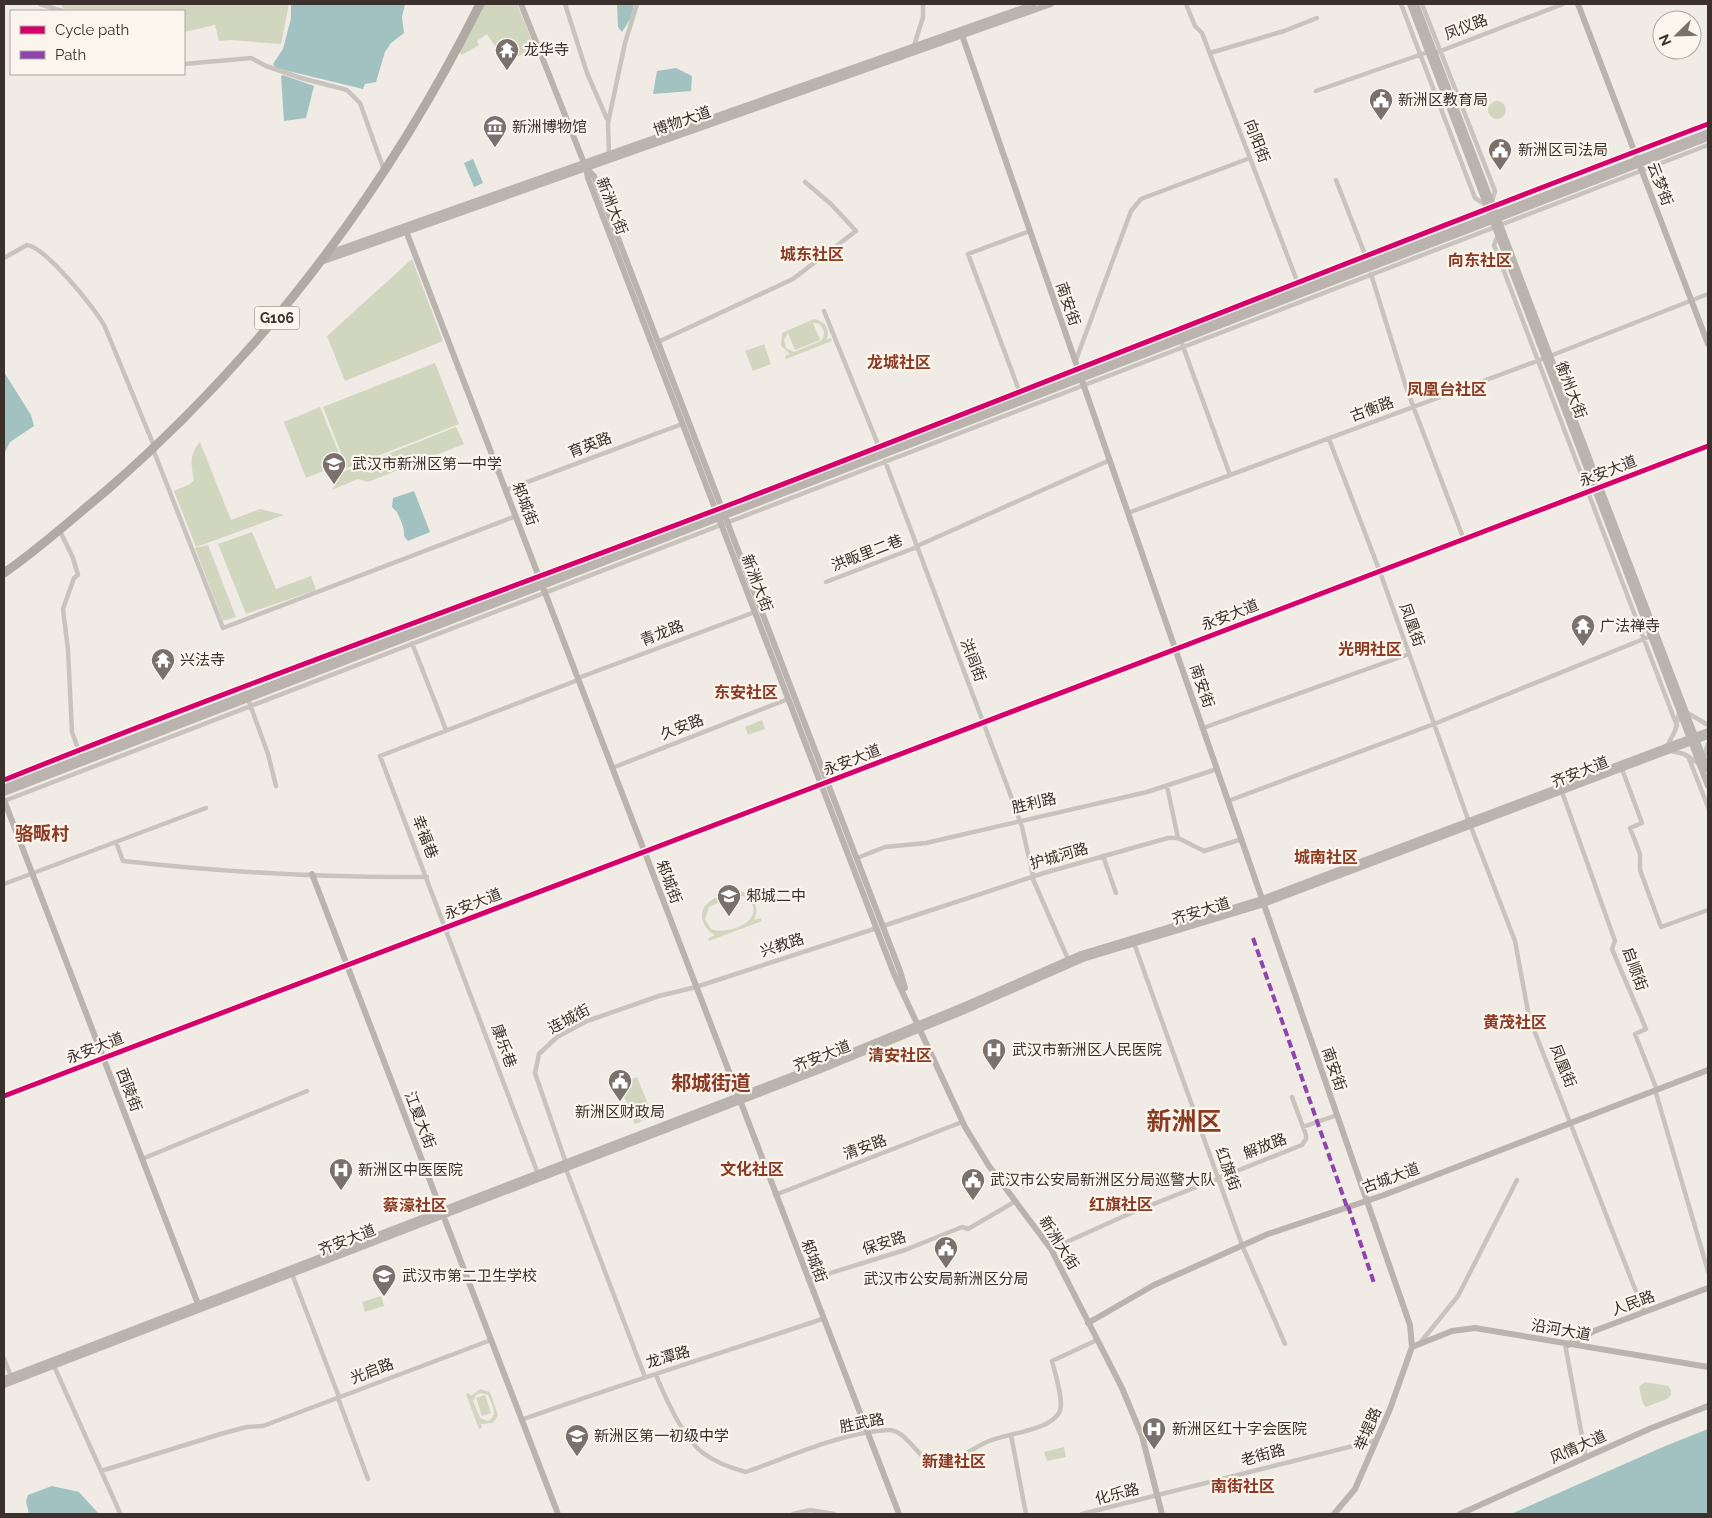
<svg xmlns="http://www.w3.org/2000/svg" width="1712" height="1518" font-family="Raleway,'Noto Sans SC',sans-serif">
<style>
.green{fill:#d1d6bf;fill-rule:evenodd}
.water{fill:#a1c2c1}
.lines{fill:none;stroke-linecap:round;stroke-linejoin:round}
.street{stroke:#c9c3be;stroke-width:4.5}
.secondary{stroke:#bab3ae;stroke-width:6}
.highway{stroke:#afaaa4;stroke-width:9}
.quiet{stroke:#8e44ad;stroke-width:4;stroke-dasharray:8 4;stroke-linecap:butt}
.cycleway-casing{stroke:#fbf5ee;stroke-width:8}
.cycleway{stroke:#d6006c;stroke-width:5}
.labels{text-anchor:middle;stroke-width:4.5;stroke-linejoin:round;paint-order:stroke}
.shield{fill:#fbf5ee;stroke:#756b66;stroke-width:1}
.shield-label{font-size:14px;font-weight:bold;fill:#3b302b}
.street-label{font-size:15px;fill:#3b302b;stroke:#fbf5ee}
.poi-label{font-size:15px;fill:#3b302b;stroke:#fbf5ee;text-anchor:start}
.neighbourhood-label{font-size:16px;font-weight:bold;fill:#8c3b22;stroke:#fbf5ee}
.quarter-label{font-size:18px;font-weight:bold;fill:#8c3b22;stroke:#fbf5ee}
.district-label{font-size:20px;font-weight:bold;fill:#8c3b22;stroke:#fbf5ee}
.town-label{font-size:25px;font-weight:bold;fill:#8c3b22;stroke:#fbf5ee}
</style>
<rect width="100%" height="100%" fill="#f0ebe5"/>
<!-- green -->
<path class="green" d="M62,4H289L281,44L230,40L219,41L215,25L184,32V11H68L62,8Z
M483,4H517L536,51L504,60L487,34L477,41L479,45L462,55L459,52Z
M1488 110a9 9 0 1 1 18 0a9 9 0 1 1-18 0Z
M412,259L443,341L345,381L327,336Z
M814,319C825,321 830,329 827,339L831,338L832,341L786,359L785,356L790,354L781,346L782,333ZM813,323C823,322 827,333 821,341L794,352L786,348L784,340L788,333L795,350L820,340Z
M764,344L771,364L753,371L745,351Z
M435,363L459,424L347,468L323,407Z
M320,407L343,463L306,478L284,422Z
M456,427L464,444L368,482L358,479L332,490L343,472Z
M200,442L231,520L260,509L284,515L196,547L174,491L190,484L194,480C191,465 189,454 200,442Z
M252,532L276,589L311,576L316,590L246,614L218,544Z
M208,545L236,617L223,621L195,548Z
M762,720L765,729L748,735L745,727Z
M735,891C752,891 761,905 754,920L761,918L762,921L709,941L708,938L715,935C703,929 696,912 709,902C715,897 727,894 735,891ZM735,895C748,894 759,906 751,918C744,928 721,934 711,929L705,919L709,907Z
M637,1077L653,1117L635,1124L619,1083Z
M381,1296L384,1306L365,1312L362,1302Z
M1645,1382L1668,1386L1671,1390V1395L1667,1399L1646,1407L1643,1404L1639,1387Z
M480,1389L490,1392L498,1415L493,1423L481,1424L482,1428L479,1429L466,1394L469,1393L471,1396ZM481,1393L488,1395C492,1405 499,1415 488,1421L480,1418L473,1401L476,1395Z
M485,1395L491,1413L482,1416L476,1398Z
M1064,1447L1066,1457L1047,1461L1044,1452Z"/>
<!-- water -->
<path class="water" d="M291,4H405L402,17L404,33L391,43L385,52L376,82L365,84L363,89L276,68L273,64L283,49L291,18Z
M617,4H634L631,18L622,32L618,27Z
M676,68L692,76L691,91L653,94L657,71Z
M283,75L314,86L306,118L284,121L281,76Z
M473,159L483,183L474,187L464,163Z
M4,372L31,415L34,426L10,442L4,454Z
M414,491L430,532L408,541L404,536C405,528 400,519 397,512L392,507L393,498Z
M1708,1429V1514H1511L1663,1447Z
M52,1486L79,1492L99,1514H29L26,1501L28,1495Z"/>
<g class="lines">
<!-- street -->
<path class="street" d="M40,4L62,11
M565,4L587,73L607,119
M1186,4L1195,26L1202,33L1299,286
M1401,4L1475,198L1486,205
M1422,4L1495,191L1492,201
M914,46L923,17V4
M1438,52L1563,4
M1210,53L1284,31L1317,18
M184,64L251,58L266,66L301,78L347,90L360,103L384,170
M1316,91L1428,52
M609,154L608,123L625,43L637,4
M1336,180L1366,257
M1498,235L1494,245L1677,726
M4,258L27,245C45,247 97,310 105,327L154,446
M1371,274L1407,390L1464,540
M824,311L879,447
M1181,341L1230,475
M658,342L793,279L856,231L831,204L805,182
M1076,360L1131,211L1141,199L1146,197L1250,158
M1020,393L968,254L1030,231
M1329,439L1380,572L1469,822
M153,449L223,628L516,516
M885,461L1009,791L1022,827L1033,876
M506,490L682,424
M1128,513L1545,358L1708,294
M60,531L73,558L78,575L74,578L63,609L68,650L72,732L80,754
M917,546L1110,460
M826,582L917,547
M412,643L446,730
M578,678L755,612
M248,699L268,754L276,786
M1686,712L1708,725
M1203,728L1409,654
M1667,746L1675,731L1679,714
M1671,751L1684,754L1698,763
M1688,756L1708,807
M1704,757L1708,744
M612,768L788,699
M1622,769L1642,823L1630,828L1640,854V870L1661,927L1708,910
M4,780C248,682 496,594 742,500C1064,376 1385,246 1708,124
M1167,786L1178,838
M1562,792L1615,941L1612,949L1646,1029L1635,1034L1657,1090
M4,801L1708,145
M1228,801L1434,724L1651,636
M1471,827L1515,941L1529,1017L1644,1312
M116,842L123,861C223,872 326,878 427,877
M1103,856L1116,893
M857,858L885,847L926,843L1147,792L1217,769
M1032,877L1068,959
M4,884L206,808
M883,926L1044,873L1168,838H1178L1204,851L1242,839
M1134,943L1242,1245L1285,1344
M1655,1090L1708,1271
M1303,1127L1337,1115
M142,1159L307,1091
M566,1163L535,1073L539,1054L557,1037L587,1021L659,996L696,987L877,928
M566,1169L645,1377
M538,1174L380,756L578,680
M775,1195L962,1122
M1051,1249L1131,1213L1302,1145L1306,1139V1135L1292,1097
M292,1274L339,1397
M808,1280L905,1250L962,1227L968,1229L1016,1201
M1420,1343L1458,1296L1517,1180
M1565,1344L1586,1458
M4,1358L11,1377
M54,1366L120,1513
M656,1375C665,1397 684,1439 703,1453C715,1462 731,1468 746,1472C791,1456 840,1433 888,1430C906,1429 918,1459 933,1463C952,1467 973,1447 989,1441C1008,1433 1048,1431 1059,1413C1065,1403 1055,1373 1052,1361L1097,1340
M338,1398L368,1479
M521,1420C621,1384 722,1353 822,1319
M1011,1435L1026,1514
M101,1471L224,1433L247,1427L263,1426L491,1340
M793,1514L810,1510L834,1514
M1082,1514L1377,1440"/>
<!-- secondary -->
<path class="secondary" d="M521,4L586,168L588,178L894,974L965,1127L989,1166L1051,1249L1122,1388L1142,1436L1162,1514
M1410,4L1708,786
M1416,4L1708,770
M1578,4L1708,344
M962,35L1410,1325L1412,1347L1390,1409L1355,1489L1334,1514
M586,168L594,176L900,971L905,988
M406,231L899,1514
M326,254L1034,4
M321,262L1051,4
M4,787L1708,132
M4,793L1708,138
M4,800L198,1304
M312,874L558,1514
M4,1096L1708,446
M1088,1323L1154,1285L1268,1234L1384,1195L1708,1070
M1568,1345L1594,1331L1708,1288
M1412,1347L1452,1331L1475,1328L1708,1367
M4,1379L819,1065L965,1005L1081,954L1262,899L1708,731
M4,1385L821,1070L967,1010L1083,959L1258,906L1708,736
M1460,1514L1649,1429L1708,1406"/>
<!-- highway -->
<path class="highway" d="M4,573C40,548 73,518 107,490C264,353 387,190 480,4"/>
<!-- quiet -->
<path class="quiet" d="M1253,938L1347,1207
M1348,1206L1374,1283"/>
<!-- cycleway casing -->
<g class="cycleway-casing">
<path id="cycleway" d="M4,780C248,682 496,594 742,500C1064,376 1385,246 1708,124
M4,1096L1708,446"/>
</g>
<!-- cycleway -->
<use href="#cycleway" class="cycleway"/>
</g>
<!-- icons -->
<defs>
<g id="temple-pin" transform="scale(1.25)"><path d="M0 17L-7.5 6A9.5 9.5 0 1 1 7.5 6Z" fill="#7a716c" stroke="#fbf5ee"/><path d="M0-6L5-2H3V0L6.5 2.5H4V6H1.5V3h-3V6H-4V2.5H-6.5L-3 0V-2H-5Z" fill="#fff"/></g>
<g id="civic-pin" transform="scale(1.25)"><path d="M0 17L-7.5 6A9.5 9.5 0 1 1 7.5 6Z" fill="#7a716c" stroke="#fbf5ee"/><path d="M-.6-6.5H3V-4.5H.6V-3L4-1V1h2V6H-6V1h2V-1L-.6-3ZM-1.2 2.5V6h2.4V2.5Z" fill="#fff"/></g>
<g id="museum-pin" transform="scale(1.25)"><path d="M0 17L-7.5 6A9.5 9.5 0 1 1 7.5 6Z" fill="#7a716c" stroke="#fbf5ee"/><path d="M0-6L6-3V-2H-6V-3ZM-5-1h2V3h-2ZM-1-1h2V3h-2ZM3-1h2V3H3ZM-6 4H6V6H-6Z" fill="#fff"/></g>
<g id="school-pin" transform="scale(1.25)"><path d="M0 17L-7.5 6A9.5 9.5 0 1 1 7.5 6Z" fill="#7a716c" stroke="#fbf5ee"/><path d="M0-5L7-2L0 1L-7-2ZM-4 1L0 2.5L4 1V4Q0 6-4 4Z" fill="#fff"/></g>
<g id="hospital-pin" transform="scale(1.25)"><path d="M0 17L-7.5 6A9.5 9.5 0 1 1 7.5 6Z" fill="#7a716c" stroke="#fbf5ee"/><path d="M-5-5h3v3.5h4V-5h3V5h-3V1.5h-4V5h-3Z" fill="#fff"/></g>
</defs>
<g fill-rule="evenodd">
<use href="#temple-pin" x="507" y="50"/>
<use href="#civic-pin" x="1381" y="100"/>
<use href="#museum-pin" x="495" y="127"/>
<use href="#civic-pin" x="1500" y="150"/>
<use href="#school-pin" x="334" y="464"/>
<use href="#temple-pin" x="1583" y="626"/>
<use href="#temple-pin" x="163" y="660"/>
<use href="#school-pin" x="729" y="896"/>
<use href="#hospital-pin" x="994" y="1050"/>
<use href="#civic-pin" x="620" y="1081"/>
<use href="#hospital-pin" x="341" y="1170"/>
<use href="#civic-pin" x="973" y="1180"/>
<use href="#civic-pin" x="946" y="1248"/>
<use href="#school-pin" x="384" y="1276"/>
<use href="#hospital-pin" x="1154" y="1429"/>
<use href="#school-pin" x="577" y="1436"/>
</g>
<g class="labels">
<!-- shield labels -->
<rect class="shield" x="254.5" y="306.5" width="45" height="23" rx="4"/>
<g class="shield-label">
<text x="277" y="323">G106</text>
</g>
<!-- street labels -->
<g class="street-label">
<text transform="translate(1466 27) rotate(-21)" y="5">凤仪路</text>
<text transform="translate(682 121) rotate(-19)" y="5">博物大道</text>
<text transform="translate(1257 141) rotate(69)" y="5">向阳街</text>
<text transform="translate(1660 184) rotate(69)" y="5">云梦街</text>
<text transform="translate(612 206) rotate(69)" y="5">新洲大街</text>
<text transform="translate(1068 304) rotate(71)" y="5">南安街</text>
<text transform="translate(1571 390) rotate(69)" y="5">衡州大街</text>
<text transform="translate(1372 409) rotate(-20)" y="5">古衡路</text>
<text transform="translate(590 445) rotate(-21)" y="5">育英路</text>
<text transform="translate(1608 471) rotate(-21)" y="5">永安大道</text>
<text transform="translate(525 504) rotate(69)" y="5">邾城街</text>
<text transform="translate(867 553) rotate(-21)" y="5">洪畈里二巷</text>
<text transform="translate(757 583) rotate(69)" y="5">新洲大街</text>
<text transform="translate(1230 615) rotate(-21)" y="5">永安大道</text>
<text transform="translate(1412 625) rotate(70)" y="5">凤凰街</text>
<text transform="translate(662 633) rotate(-21)" y="5">青龙路</text>
<text transform="translate(973 660) rotate(69)" y="5">洪闾街</text>
<text transform="translate(1202 686) rotate(71)" y="5">南安街</text>
<text transform="translate(682 727) rotate(-21)" y="5">久安路</text>
<text transform="translate(852 760) rotate(-21)" y="5">永安大道</text>
<text transform="translate(1580 772) rotate(-21)" y="5">齐安大道</text>
<text transform="translate(1034 803) rotate(-13)" y="5">胜利路</text>
<text transform="translate(425 837) rotate(69)" y="5">幸福巷</text>
<text transform="translate(1059 856) rotate(-16)" y="5">护城河路</text>
<text transform="translate(669 882) rotate(69)" y="5">邾城街</text>
<text transform="translate(473 904) rotate(-21)" y="5">永安大道</text>
<text transform="translate(1201 911) rotate(-17)" y="5">齐安大道</text>
<text transform="translate(782 945) rotate(-18)" y="5">兴教路</text>
<text transform="translate(1635 969) rotate(70)" y="5">启顺街</text>
<text transform="translate(569 1019) rotate(-28)" y="5">连城街</text>
<text transform="translate(504 1046) rotate(70)" y="5">康乐巷</text>
<text transform="translate(95 1048) rotate(-21)" y="5">永安大道</text>
<text transform="translate(822 1056) rotate(-21)" y="5">齐安大道</text>
<text transform="translate(1563 1066) rotate(68)" y="5">凤凰街</text>
<text transform="translate(1334 1069) rotate(71)" y="5">南安街</text>
<text transform="translate(129 1090) rotate(69)" y="5">西陵街</text>
<text transform="translate(420 1120) rotate(69)" y="5">江夏大街</text>
<text transform="translate(1265 1146) rotate(-21)" y="5">解放路</text>
<text transform="translate(865 1147) rotate(-20)" y="5">清安路</text>
<text transform="translate(1228 1169) rotate(70)" y="5">红旗街</text>
<text transform="translate(1391 1178) rotate(-20)" y="5">古城大道</text>
<text transform="translate(347 1240) rotate(-21)" y="5">齐安大道</text>
<text transform="translate(884 1243) rotate(-18)" y="5">保安路</text>
<text transform="translate(1059 1243) rotate(58)" y="5">新洲大街</text>
<text transform="translate(814 1261) rotate(69)" y="5">邾城街</text>
<text transform="translate(1633 1303) rotate(-20)" y="5">人民路</text>
<text transform="translate(1561 1330) rotate(10)" y="5">沿河大道</text>
<text transform="translate(668 1357) rotate(-16)" y="5">龙潭路</text>
<text transform="translate(372 1371) rotate(-21)" y="5">光启路</text>
<text transform="translate(862 1423) rotate(-11)" y="5">胜武路</text>
<text transform="translate(1368 1429) rotate(-67)" y="5">举堤路</text>
<text transform="translate(1578 1447) rotate(-24)" y="5">风情大道</text>
<text transform="translate(1263 1455) rotate(-15)" y="5">老街路</text>
<text transform="translate(1117 1494) rotate(-14)" y="5">化乐路</text>
</g>
<!-- poi labels -->
<g class="poi-label">
<text x="524" y="55">龙华寺</text>
<text x="1398" y="105">新洲区教育局</text>
<text x="512" y="132">新洲博物馆</text>
<text x="1518" y="155">新洲区司法局</text>
<text x="352" y="469">武汉市新洲区第一中学</text>
<text x="1600" y="631">广法禅寺</text>
<text x="180" y="665">兴法寺</text>
<text x="746" y="901">邾城二中</text>
<text x="1012" y="1055">武汉市新洲区人民医院</text>
<text x="620" y="1117" text-anchor="middle">新洲区财政局</text>
<text x="358" y="1175">新洲区中医医院</text>
<text x="990" y="1185">武汉市公安局新洲区分局巡警大队</text>
<text x="402" y="1281">武汉市第二卫生学校</text>
<text x="946" y="1284" text-anchor="middle">武汉市公安局新洲区分局</text>
<text x="1172" y="1434">新洲区红十字会医院</text>
<text x="594" y="1441">新洲区第一初级中学</text>
</g>
<!-- neighbourhood labels -->
<g class="neighbourhood-label">
<text x="812" y="260">城东社区</text>
<text x="1480" y="266">向东社区</text>
<text x="899" y="368">龙城社区</text>
<text x="1447" y="395">凤凰台社区</text>
<text x="1370" y="655">光明社区</text>
<text x="746" y="698">东安社区</text>
<text x="1326" y="863">城南社区</text>
<text x="1515" y="1028">黄茂社区</text>
<text x="900" y="1061">清安社区</text>
<text x="752" y="1175">文化社区</text>
<text x="1121" y="1210">红旗社区</text>
<text x="415" y="1211">蔡濠社区</text>
<text x="954" y="1467">新建社区</text>
<text x="1243" y="1492">南街社区</text>
</g>
<!-- quarter labels -->
<g class="quarter-label">
<text x="42" y="840">骆畈村</text>
</g>
<!-- district labels -->
<g class="district-label">
<text x="711" y="1090">邾城街道</text>
</g>
<!-- town labels -->
<g class="town-label">
<text x="1184" y="1130">新洲区</text>
</g>
</g>
<!-- border -->
<rect width="1712" height="1518" fill="none" stroke="#3b302b" stroke-width="10"/>
<!-- legend -->
<rect x="10" y="10" width="175" height="65" fill="#fbf5ee" stroke="#aea6a0"/>
<rect x="20" y="26" width="25" height="8" fill="#d6006c" stroke="#aea6a0"/>
<text x="55" y="35" font-size="15" fill="#3b302b">Cycle path</text>
<rect x="20" y="51" width="25" height="8" fill="#8e44ad" stroke="#aea6a0"/>
<text x="55" y="60" font-size="15" fill="#3b302b">Path</text>
<!-- north arrow -->
<g transform="translate(1677 35) rotate(247)"><circle r="24" fill="#fbf5ee" stroke="#aea6a0"/>
<path d="M0-4L9 19L0 12L-9 19Z" fill="#7a716c"/>
<text y="-8" font-size="14" font-weight="bold" text-anchor="middle" fill="#3b302b">N</text>
</g>
</svg>
